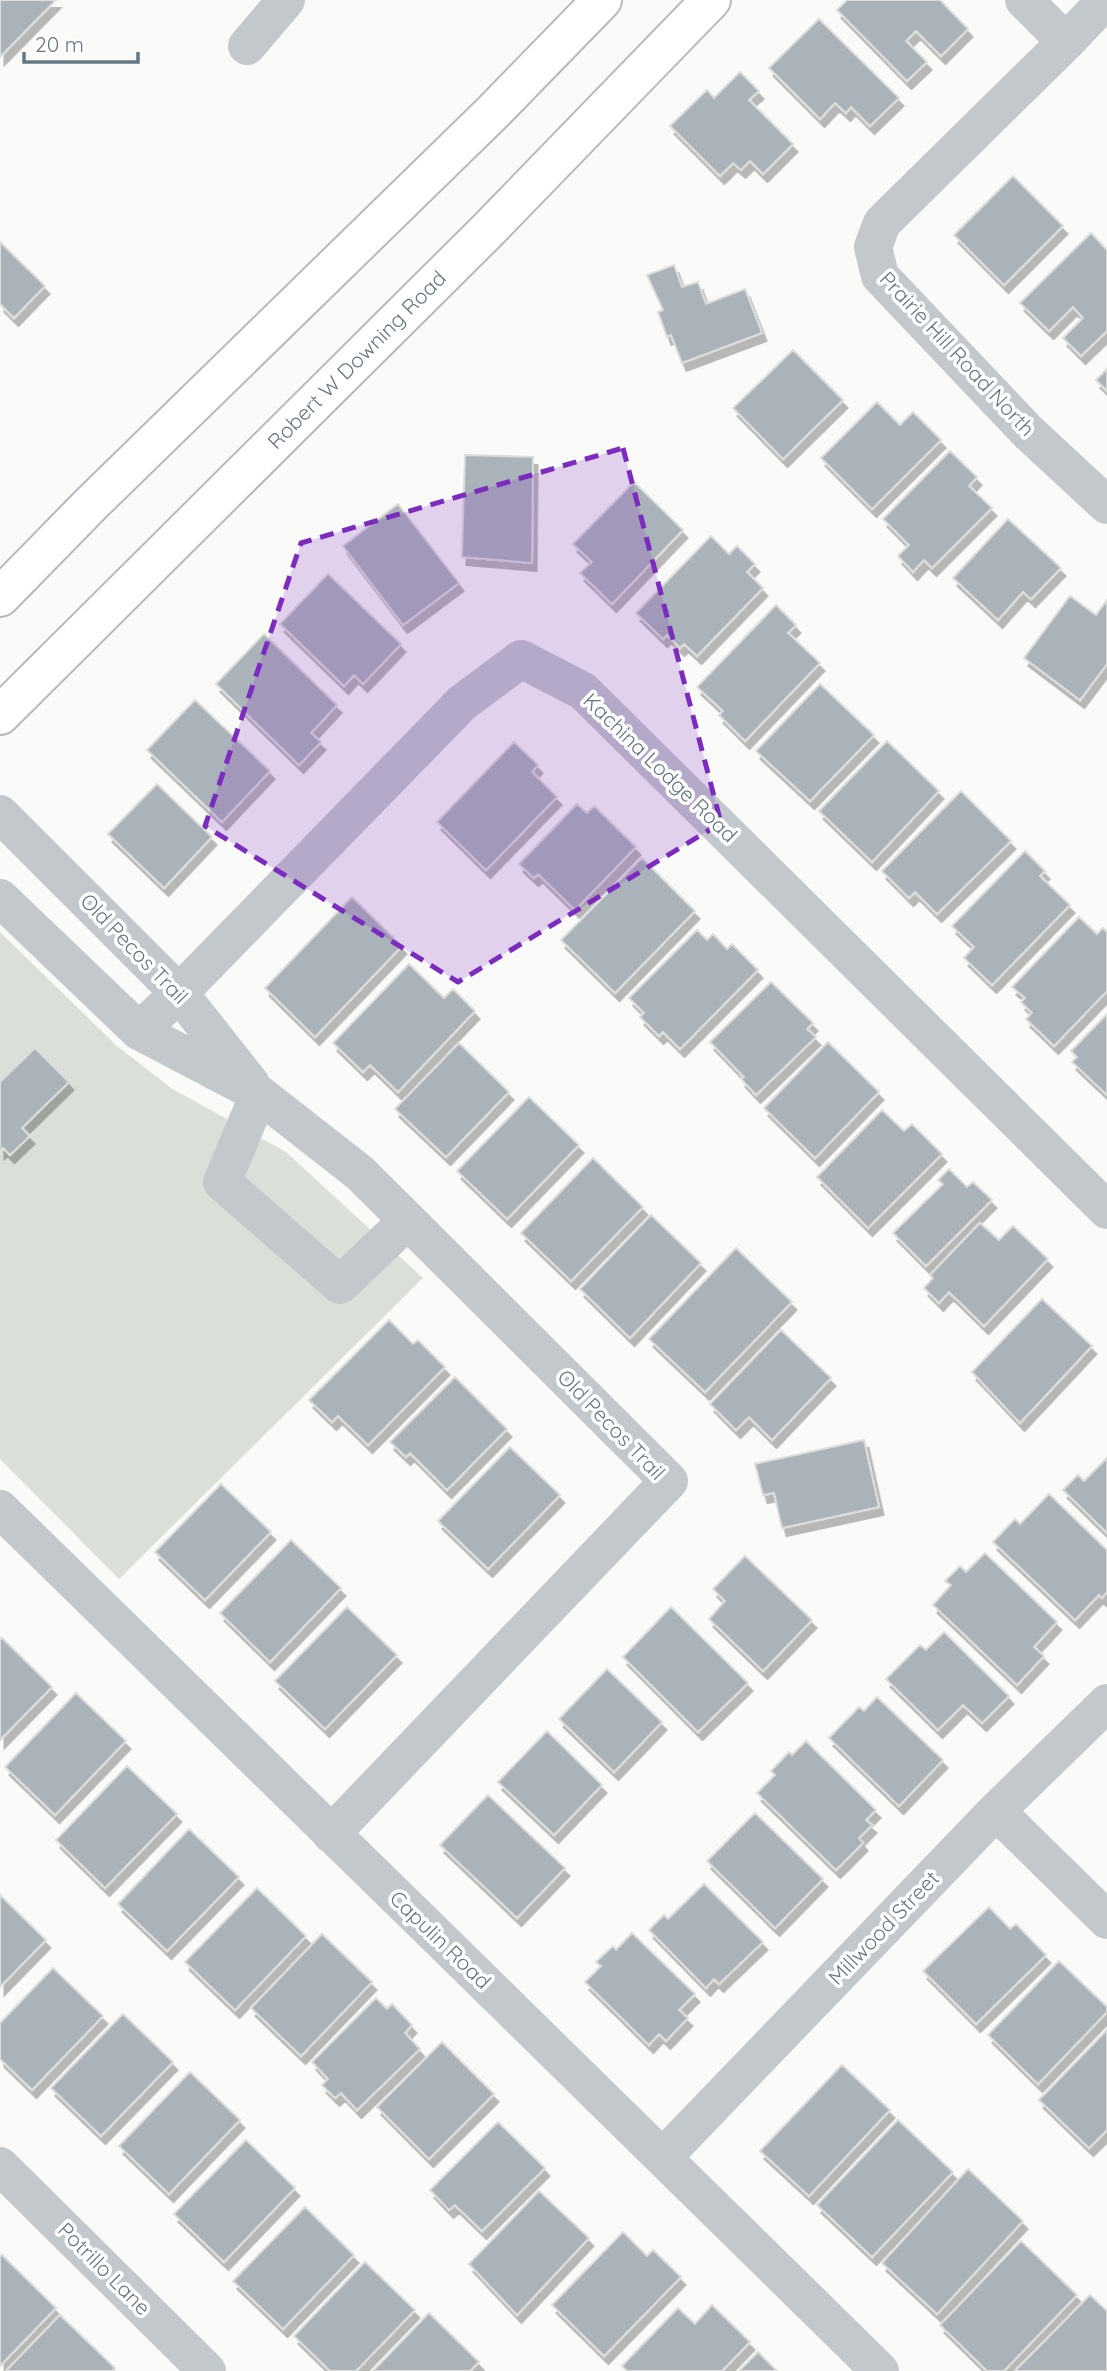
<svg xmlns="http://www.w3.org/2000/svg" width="1107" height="2371" font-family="Quicksand,sans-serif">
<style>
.green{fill:#dadfd7}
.building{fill:#aab3b9;stroke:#dcdcda;stroke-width:2;filter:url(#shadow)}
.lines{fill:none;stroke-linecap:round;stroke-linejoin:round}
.major-casing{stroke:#b5babe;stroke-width:42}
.minor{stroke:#c3c8cc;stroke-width:38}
.major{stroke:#fff;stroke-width:38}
.marked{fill:#7b2cbf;fill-opacity:0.2;stroke:#7b2cbf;stroke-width:5;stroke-dasharray:14 9;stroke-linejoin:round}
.labels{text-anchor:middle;stroke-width:7;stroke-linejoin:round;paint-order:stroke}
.street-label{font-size:21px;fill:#657683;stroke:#fff}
</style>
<defs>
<filter id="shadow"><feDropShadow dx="4.5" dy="8" stdDeviation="0" flood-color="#0004"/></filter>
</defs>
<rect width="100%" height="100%" fill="#fafaf8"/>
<!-- green -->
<path class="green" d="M0,932L117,1046L171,1088L286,1152L423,1278L119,1579L0,1459Z"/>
<!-- building -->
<path class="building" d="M0,0H56L0,57Z
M847,0H940L968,29L941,56L916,31L906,41L927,62L907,81L837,10Z
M819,19L899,98L870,126L851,107L846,113L835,103L820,119L769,68Z
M740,72L759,91L749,100L793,144L763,174L750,161L741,170L733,163L720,176L670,126L707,90L714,98Z
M1013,176L1063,226L1004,285L954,235Z
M1091,233L1107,250V331L1081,356L1063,338L1083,318L1073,307L1049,331L1020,303Z
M0,242L45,286L14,318L0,304Z
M674,265L682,287L698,282L706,304L745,289L762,333L682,363L671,335L667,337L658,312L663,310L647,275Z
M793,350L843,400L783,459L733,408Z
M1107,369V391L1096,380Z
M877,402L900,425L913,412L941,440L872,509L821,458Z
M950,451L977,477L969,486L992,508L932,568L924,560L913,572L898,556L909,545L883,519Z
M465,455L533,457L532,563L462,557Z
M634,482L683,530L612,604L580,573L592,562L573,544Z
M398,504L459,583L403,625L343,546Z
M1008,519L1061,568L1031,599L1023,592L998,620L953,578Z
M711,536L729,554L737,546L755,564L747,572L763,588L697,656L684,644L680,648L667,635L663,639L636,613Z
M328,574L401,644L363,684L354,675L344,686L280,624Z
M1070,596L1096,615L1107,600V664L1080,700L1024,658Z
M776,605L796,625L788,633L820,663L745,741L719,715L723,711L697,687Z
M264,634L337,705L311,733L321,742L299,765L216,684Z
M820,684L874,735L810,801L756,751Z
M195,700L270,771L222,822L147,750Z
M887,741L939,791L872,862L819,811Z
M514,742L538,765L532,772L557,797L486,870L437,822Z
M157,784L212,837L164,888L108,834Z
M961,791L1011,841L937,914L915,892L909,898L882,871Z
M577,804L587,813L594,806L636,847L575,910L538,874L534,878L519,864Z
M1025,851L1045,871L1040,876L1070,905L992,985L964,958L974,947L952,926Z
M642,858L695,911L615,993L561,940Z
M352,897L402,946L315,1037L265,988Z
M1079,917L1097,934L1103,928L1107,932V991L1054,1046L1026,1019L1032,1013L1021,1002L1025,998L1012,987Z
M697,930L707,940L713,934L727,949L732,944L758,970L680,1049L663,1032L659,1036L640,1017L644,1013L629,998Z
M409,964L444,998L453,989L475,1011L398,1092L370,1065L363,1072L333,1043Z
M771,982L813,1023L807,1029L816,1037L756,1095L741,1079L744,1077L710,1042Z
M1107,1014V1095L1072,1062L1077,1057L1071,1051Z
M828,1042L879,1092L815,1158L764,1108Z
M459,1043L509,1092L446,1157L395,1109Z
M35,1048L69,1082L22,1128L30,1136L10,1155L3,1148L0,1151V1082Z
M529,1097L579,1145L507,1219L457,1171Z
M882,1110L904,1131L912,1124L942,1154L868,1228L817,1177Z
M593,1158L643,1207L571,1281L521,1233Z
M949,1169L967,1187L973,1182L992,1200L926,1266L893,1233L943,1184L938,1180Z
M651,1215L701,1263L630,1338L580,1289Z
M980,1223L999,1240L1013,1226L1048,1259L984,1326L949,1292L939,1303L924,1288L933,1278L930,1275Z
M736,1248L792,1302L705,1392L649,1339Z
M1042,1299L1092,1346L1020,1423L972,1372Z
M389,1320L413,1344L418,1340L445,1367L368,1445L338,1416L332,1422L309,1400Z
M781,1330L831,1378L772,1440L749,1417L736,1430L710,1404Z
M455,1377L507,1429L447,1490L410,1453L406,1457L390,1442Z
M864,1440L879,1507L782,1528L774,1493L763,1495L755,1464Z
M510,1447L560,1495L488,1569L438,1521Z
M1107,1458V1533L1063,1490L1078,1475L1084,1481Z
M221,1484L271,1532L205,1600L155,1552Z
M1049,1494L1107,1550V1592L1102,1598L1099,1595L1075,1620L993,1542L1015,1519L1020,1524Z
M291,1540L341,1588L270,1662L220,1613Z
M985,1553L1057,1622L1034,1647L1044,1656L1017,1685L933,1605L951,1585L945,1581L960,1566L966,1572Z
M745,1556L812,1620L763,1671L709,1619L725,1601L713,1589Z
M347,1607L397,1655L325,1729L275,1681Z
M671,1607L748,1683L698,1732L623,1657Z
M944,1632L1009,1696L982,1723L963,1705L938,1730L886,1679L920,1645L926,1650Z
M2,1638L52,1687L0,1740V1640Z
M607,1669L662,1722L614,1772L559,1719Z
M76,1693L126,1741L55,1815L5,1767Z
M877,1697L943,1760L899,1806L829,1738L859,1707L864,1711Z
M547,1731L602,1785L554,1835L498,1782Z
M806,1741L876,1810L866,1820L872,1825L859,1838L863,1843L836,1870L757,1793L775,1775L771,1771L789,1752L792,1755Z
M127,1766L177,1814L105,1888L56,1840Z
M488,1795L565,1868L517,1918L440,1845Z
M755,1813L823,1879L775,1928L707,1861Z
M189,1829L239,1877L167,1951L118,1904Z
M704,1884L763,1942L719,1984L714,1979L706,1988L649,1930L664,1915L668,1919Z
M257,1888L306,1936L235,2010L185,1962Z
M0,1895L46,1940L0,1987Z
M989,1907L1010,1929L1016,1924L1046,1955L976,2024L923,1971Z
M632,1933L695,1994L679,2010L688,2018L666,2041L659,2034L649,2045L585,1982L601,1966L596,1962L613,1946L616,1950Z
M322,1934L372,1982L301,2056L251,2008Z
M1059,1961L1107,2007V2012L1038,2084L988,2035Z
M53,1968L103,2016L32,2090L0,2059V2023Z
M376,1998L387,2009L392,2004L412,2025L405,2033L420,2049L357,2110L341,2093L335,2098L322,2085L328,2079L312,2062Z
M123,2014L173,2062L101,2136L51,2088Z
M1107,2030V2130L1089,2148L1039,2100Z
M442,2042L494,2094L429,2159L377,2107Z
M842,2065L890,2110L809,2196L760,2151Z
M190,2072L240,2120L169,2194L119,2146Z
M898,2120L953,2172L872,2257L817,2205Z
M498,2122L545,2168L482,2231L455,2205L449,2210L430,2190Z
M246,2140L295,2188L224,2262L174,2214Z
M968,2169L1023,2221L937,2314L882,2263Z
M539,2191L589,2238L517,2315L469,2264Z
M305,2207L354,2255L283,2329L233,2281Z
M623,2232L647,2256L653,2250L681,2277L604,2356L552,2305Z
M1021,2241L1077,2295L1004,2371H987L940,2325Z
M2,2255L56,2308L0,2366V2257Z
M365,2262L415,2310L356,2371H330L294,2336Z
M1090,2295L1107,2311V2371H1015Z
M712,2305L750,2342L722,2371H627L622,2366L678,2308L695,2324Z
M429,2313L479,2362L470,2371H373Z
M60,2315L115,2368L112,2371H6Z
M758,2352L777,2371H739Z"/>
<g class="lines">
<!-- major casing -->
<g class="major-casing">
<path id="major" d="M0,597L91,504L494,111L602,0
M0,715L489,229L711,0"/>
</g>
<!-- minor -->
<path class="minor" d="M1024,0L1066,42
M1106,0L1066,42L882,223L873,247L880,276L1028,432L1107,505
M247,46L286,0
M0,814L179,993L251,1084
M0,898L139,1031L259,1094L360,1173L669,1481L331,1834
M139,1031L179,993L462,703L521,659L583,691L1107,1210
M259,1094L222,1182L340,1285L407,1221
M0,1509C293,1797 588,2082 880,2371
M996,1811L1107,1920
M664,2156L996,1811L1107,1703
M0,2166L207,2371"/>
<!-- major -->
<use href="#major" class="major"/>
</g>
<!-- marked area -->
<path class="marked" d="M623,448L721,823L458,982L205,826L301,543Z"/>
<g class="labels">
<!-- street labels -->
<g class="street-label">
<text transform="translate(957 354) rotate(47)" y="7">Prairie Hill Road North</text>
<text transform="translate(357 360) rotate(-45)" y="7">Robert W Downing Road</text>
<text transform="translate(660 768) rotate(44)" y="7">Kachina Lodge Road</text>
<text transform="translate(134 949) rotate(46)" y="7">Old Pecos Trail</text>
<text transform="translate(611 1425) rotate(46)" y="7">Old Pecos Trail</text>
<text transform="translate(884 1928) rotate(-46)" y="7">Millwood Street</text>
<text transform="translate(440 1940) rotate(44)" y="7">Capulin Road</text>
<text transform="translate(104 2269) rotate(45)" y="7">Potrillo Lane</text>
</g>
</g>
<!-- scale -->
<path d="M24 52v10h114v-10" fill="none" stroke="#657683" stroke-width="3.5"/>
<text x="35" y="52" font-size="21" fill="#657683" stroke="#ffffff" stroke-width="5" paint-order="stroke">20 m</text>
</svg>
